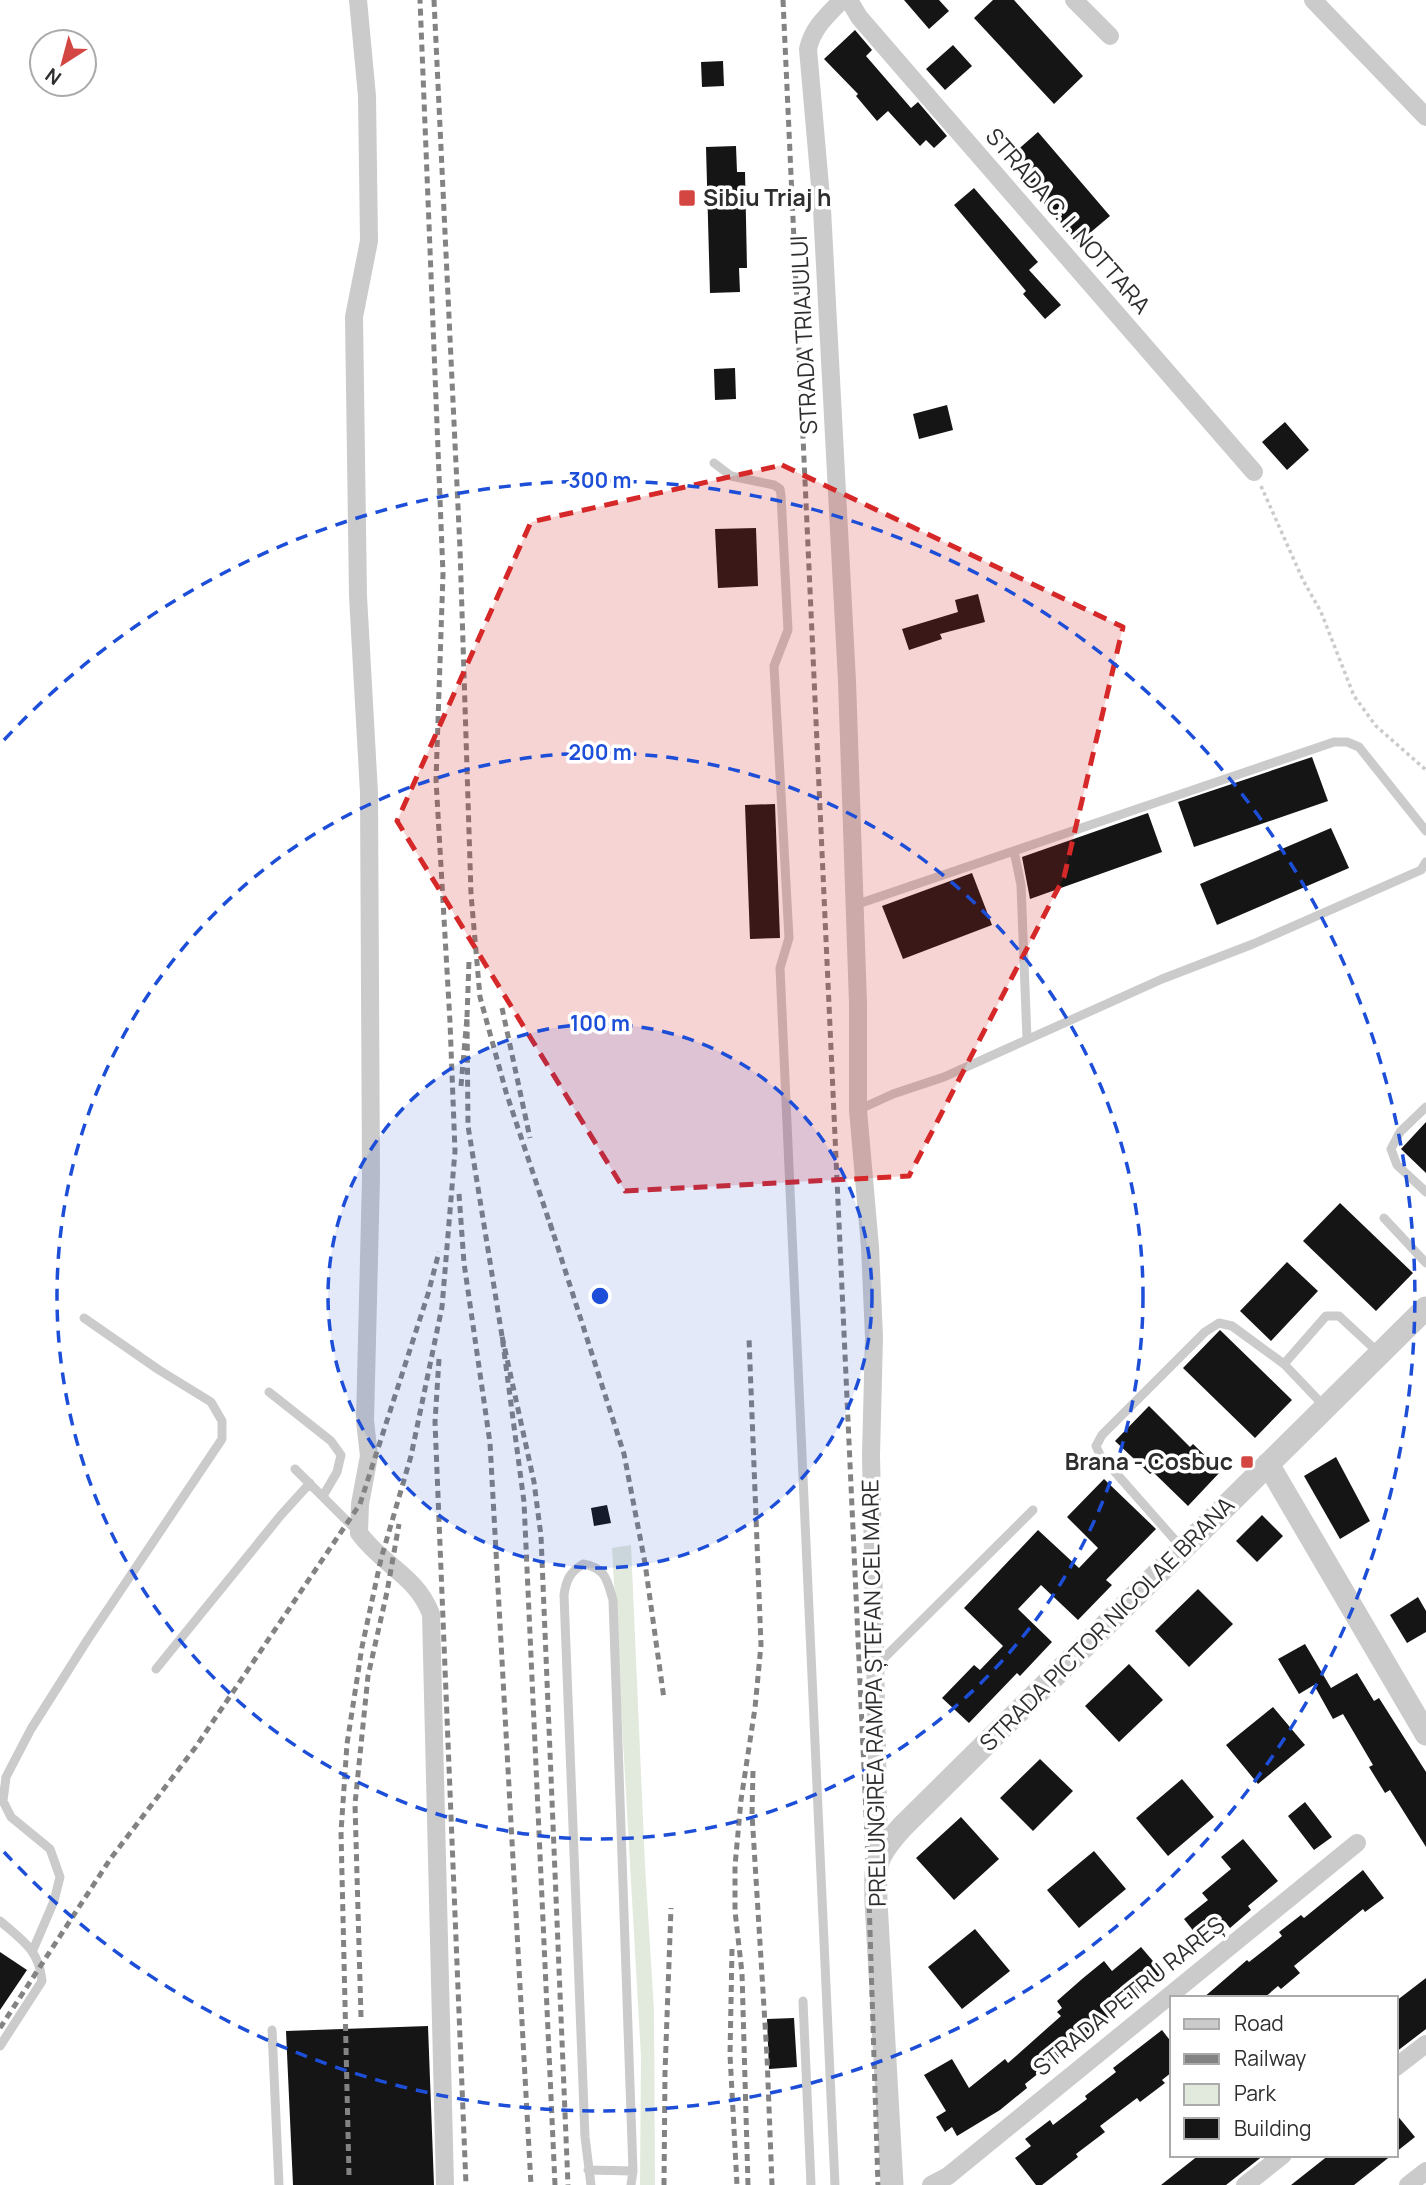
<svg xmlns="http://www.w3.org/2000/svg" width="1426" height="2185" font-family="Manrope,sans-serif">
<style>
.green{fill:#e2eadd}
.building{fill:#151515}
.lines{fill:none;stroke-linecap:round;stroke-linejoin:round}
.path{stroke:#cbcbcb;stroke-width:3.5;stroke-dasharray:3.5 3.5;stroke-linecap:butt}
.service{stroke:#cbcbcb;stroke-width:9}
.minor{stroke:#cbcbcb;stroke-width:18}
.tertiary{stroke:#cbcbcb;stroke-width:23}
.rail{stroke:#838383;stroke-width:5;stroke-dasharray:7 5;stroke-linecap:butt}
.marked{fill:#d62828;fill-opacity:0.2;stroke:#d62828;stroke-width:5;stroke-dasharray:14 9;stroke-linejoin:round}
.ring{fill:none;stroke:#1d4ed8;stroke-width:3.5;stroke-dasharray:12 9}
.poi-dot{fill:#d34641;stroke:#fff;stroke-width:2.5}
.labels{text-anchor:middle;stroke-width:7;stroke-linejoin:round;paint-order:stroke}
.poi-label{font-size:23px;font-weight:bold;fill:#2e2e2e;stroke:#fff;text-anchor:start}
.street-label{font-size:23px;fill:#2e2e2e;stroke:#fff}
.centre{fill:#1d4ed8;stroke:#fff;stroke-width:3.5}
.ring-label{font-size:21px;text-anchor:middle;font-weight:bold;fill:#1d4ed8;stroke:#fff;stroke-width:7;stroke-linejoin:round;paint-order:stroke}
</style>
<rect width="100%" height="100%" fill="#fff"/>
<!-- green -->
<path class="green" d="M631,1545L645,1865L654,2010L655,2185H640L641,2057L612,1548Z"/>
<!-- building -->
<path class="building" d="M904,0H939L949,11L929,29Z
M993,0H1014L1083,76L1054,104L974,18Z
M855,30L872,50L866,56L911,108L918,102L947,136L934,148L926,140L920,146L888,111L877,121L856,96L858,94L824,59Z
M953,45L972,66L945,90L926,69Z
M723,61L724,86L702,87L701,62Z
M1038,132L1110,216L1078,243L1007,159Z
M736,146L737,172H745L747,268H739L740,292L710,293L706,147Z
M974,188L1038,262L1029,270L1061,305L1045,319L1023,294L1026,291L954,205Z
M735,368L736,399L715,400L714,369Z
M947,405L953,430L919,439L913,414Z
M1285,422L1309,450L1287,470L1262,442Z
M756,528L758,586L718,588L715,529Z
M978,594L985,622L940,634L942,639L909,650L902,629L958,612L955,600Z
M1312,757L1328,801L1194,847L1178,802Z
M775,804L780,938L750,939L745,805Z
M1148,813L1162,852L1030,899L1022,857Z
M1331,828L1349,868L1217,925L1200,884Z
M972,873L992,925L903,959L882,906Z
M1426,1122V1173L1401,1149Z
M1340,1203L1413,1273L1376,1311L1303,1241Z
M1287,1262L1318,1291L1271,1341L1240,1311Z
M1220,1330L1292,1400L1255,1438L1183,1368Z
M1149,1406L1190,1447L1193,1444L1221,1471L1188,1506L1153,1472L1150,1474L1115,1441Z
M1336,1457L1370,1521L1340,1539L1304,1476Z
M1104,1479L1156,1529L1106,1580L1112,1585L1078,1620L1041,1585L1018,1609L1052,1642L1020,1676L1017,1673L969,1723L942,1698L974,1665L980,1670L1003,1646L964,1608L1038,1530L1079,1568L1098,1548L1067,1517Z
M607,1505L611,1523L594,1526L591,1508Z
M1262,1515L1283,1536L1257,1562L1236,1541Z
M1198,1589L1233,1624L1189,1667L1155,1631Z
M1418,1597L1426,1611V1632L1407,1643L1390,1615Z
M1305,1644L1331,1688L1357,1673L1374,1701L1379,1698L1426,1772V1847L1390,1790L1385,1793L1369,1767L1373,1765L1343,1714L1333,1719L1314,1685L1299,1694L1278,1659Z
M1129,1664L1163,1700L1119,1742L1085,1706Z
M1273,1707L1305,1745L1258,1784L1226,1745Z
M1040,1759L1073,1791L1033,1831L1000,1798Z
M1182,1779L1214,1817L1168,1856L1136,1818Z
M1305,1802L1332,1837L1314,1850L1288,1816Z
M961,1817L999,1859L954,1900L916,1858Z
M1243,1839L1278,1881L1248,1906L1251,1910L1230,1928L1226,1923L1202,1942L1184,1919L1208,1900L1202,1893L1231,1869L1221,1857Z
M1094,1851L1126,1889L1079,1928L1047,1890Z
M1363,1870L1384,1898L1365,1912L1363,1909L1294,1966L1300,1973L1281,1989L1278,1986L1264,1998H1203L1247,1960L1249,1962L1282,1936L1279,1932L1301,1915L1304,1918Z
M975,1929L1010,1971L962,2009L928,1967Z
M1141,1947L1164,1974L1025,2084L1027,2088L1000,2110L957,2136L952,2127L945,2132L936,2117L946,2111L924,2075L952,2059L969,2088L1005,2059L1008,2063L1061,2016L1057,2012L1062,2008L1057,2001L1082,1979L1104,1961L1112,1971Z
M0,1952L27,1970L0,2010Z
M1426,1978V2029L1396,2052V2001Z
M794,2018L797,2067L769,2069L767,2019Z
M428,2026L434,2185H293L286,2031Z
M1162,2030L1172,2043V2072L1162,2080L1165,2083L1140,2102L1137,2098L1100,2126L1105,2132L1076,2154L1078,2157L1042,2185H1036L1015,2158L1031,2146L1025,2139L1050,2120L1053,2125L1087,2099L1085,2096L1116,2072L1113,2068Z
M1396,2114L1415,2137L1396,2152Z
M1199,2155H1264L1226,2185H1161Z
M1329,2155H1392L1354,2185H1291Z"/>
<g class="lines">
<!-- path -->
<path class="path" d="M1261,486L1303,580L1321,612L1354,696L1376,726L1426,770"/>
<!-- service -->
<path class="service" d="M714,463L731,476L774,485L780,489L781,495L788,630L774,666L789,938L780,968L835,2185
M1014,851L1021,885L1027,1039
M855,905L1334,742H1347L1359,747L1426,831
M1426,1107L1400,1132L1391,1149L1397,1165L1426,1192
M858,1110L893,1094L944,1077L1162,979L1253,944L1421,870L1426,862
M1384,1218L1426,1263
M269,1392L331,1441L341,1455L337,1472L323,1496
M1324,1406L1284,1364L1326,1316H1339L1380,1354
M295,1469L358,1532
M1182,1548L1100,1455L1096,1446L1102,1435L1205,1332L1219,1323L1232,1326L1284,1364
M877,1665L1033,1510
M156,1669L281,1515L310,1483
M0,1921C23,1941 39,1950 42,1981L0,2046
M33,1950L54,1901L60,1877L50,1849L11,1817L3,1801L6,1777L31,1729L88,1639L222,1439V1421L211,1402L159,1370L84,1318
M803,2001L811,2185
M272,2030L279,2185
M588,2170L633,2171L613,1600C607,1580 606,1568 583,1564C570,1572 566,1580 564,1595L585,2137L591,2185
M631,2185L633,2171"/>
<!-- minor -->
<path class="minor" d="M358,0L367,96L369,241L354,317L358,596L369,793L371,1178L365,1421L369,1456L360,1504L359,1533C383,1566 416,1575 431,1614L445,2185
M842,0C827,16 813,27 808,49L822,209L847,681L858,1004V1110L870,1247L874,1337L871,1455L879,1853
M849,0L859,17L910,76L1254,472
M1074,0L1110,36
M1313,0L1426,117
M1396,2067L1426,2044
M931,2185L948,2176L1357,1843
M1245,2185L1283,2155
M1408,2185L1426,2171"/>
<!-- tertiary -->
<path class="tertiary" d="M1268,1464L1426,1734
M892,2185L876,1902C875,1862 875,1857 902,1827L1426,1308"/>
<!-- rail -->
<path class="rail" d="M434,0L460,549L471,894L480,997L506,1092L553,1233
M783,0L867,1835L878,2185
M502,1008L530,1138
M467,1017L469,961
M461,1086L467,1017L468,1126L502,1336
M459,1194L464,1263L490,1443L531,2185
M550,1223L624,1454L645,1563L664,1699
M439,1359L435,1422L466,2185
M753,1771L752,1814L767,2056L772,2185
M732,1949L730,2055L737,2185
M361,2017L355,1804L368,1676L387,1592L399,1524
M0,2028L111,1858L195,1748L360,1504L428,1294L439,1252
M349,2175L341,1832L347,1744L362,1647L381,1559L411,1456L442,1307L455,1151L450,1022L436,780L443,574L420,0
M555,2185L524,1502L502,1336L534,1482L541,1536L568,2185
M664,2185L665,2072L671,1908
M748,2185L742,1973L735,1911V1866L741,1800L755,1708L761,1645L749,1338"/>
</g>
<!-- marked area -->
<path class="marked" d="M782,465L1123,627L1064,877L909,1176L625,1191L397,821L531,522Z"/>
<!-- distance rings -->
<circle cx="600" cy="1296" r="272" fill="#1d4ed8" fill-opacity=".12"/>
<g class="ring">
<circle cx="600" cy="1296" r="272"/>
<circle cx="600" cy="1296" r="543"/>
<path d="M4 740A815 815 0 1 1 4 1852"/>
</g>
<!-- markers -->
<g class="poi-dot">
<rect x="678" y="189" width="18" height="18" rx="3.5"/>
<rect x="1240" y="1455" width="14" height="14" rx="3.5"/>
</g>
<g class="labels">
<!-- poi labels -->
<g class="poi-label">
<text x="703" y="206">Sibiu Triaj h</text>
<text x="1233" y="1470" text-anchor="end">Brana - Cosbuc</text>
</g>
<!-- street labels -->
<g class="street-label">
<text transform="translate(1068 221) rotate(49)" y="8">STRADA C. I. NOTTARA</text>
<text transform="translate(804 335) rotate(-93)" y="8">STRADA TRIAJULUI</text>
<text transform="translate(1107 1624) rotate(-45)" y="8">STRADA PICTOR NICOLAE BRANA</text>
<text transform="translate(874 1693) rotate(-91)" y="8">PRELUNGIREA RAMPA ȘTEFAN CEL MARE</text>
<text transform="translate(1129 1996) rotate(-39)" y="8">STRADA PETRU RAREȘ</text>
</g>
</g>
<circle cx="600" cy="1296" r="10" class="centre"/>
<g class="ring-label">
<text x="600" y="488">300 m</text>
<text x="600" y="760">200 m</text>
<text x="600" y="1031">100 m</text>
</g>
<!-- legend -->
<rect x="1170" y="1996" width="228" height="161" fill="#ffffff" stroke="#ababab" stroke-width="2"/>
<rect x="1184" y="2019" width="35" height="10" fill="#cbcbcb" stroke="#ababab" stroke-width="2"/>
<text x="1234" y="2031" font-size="21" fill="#2e2e2e">Road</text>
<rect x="1184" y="2054" width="35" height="10" fill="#838383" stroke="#ababab" stroke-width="2"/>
<text x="1234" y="2066" font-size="21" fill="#2e2e2e">Railway</text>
<rect x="1184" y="2084" width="35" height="21" fill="#e2eadd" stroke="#ababab" stroke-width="2"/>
<text x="1234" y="2101" font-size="21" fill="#2e2e2e">Park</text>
<rect x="1184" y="2118" width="35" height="21" fill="#151515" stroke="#ababab" stroke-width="2"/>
<text x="1234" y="2136" font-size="21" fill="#2e2e2e">Building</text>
<!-- north arrow -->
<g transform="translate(63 63) rotate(216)"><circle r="33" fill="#ffffff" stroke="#ababab" stroke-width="2"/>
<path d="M0-5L12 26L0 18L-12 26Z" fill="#d34641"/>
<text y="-10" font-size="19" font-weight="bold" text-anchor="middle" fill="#2e2e2e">N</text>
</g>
</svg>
